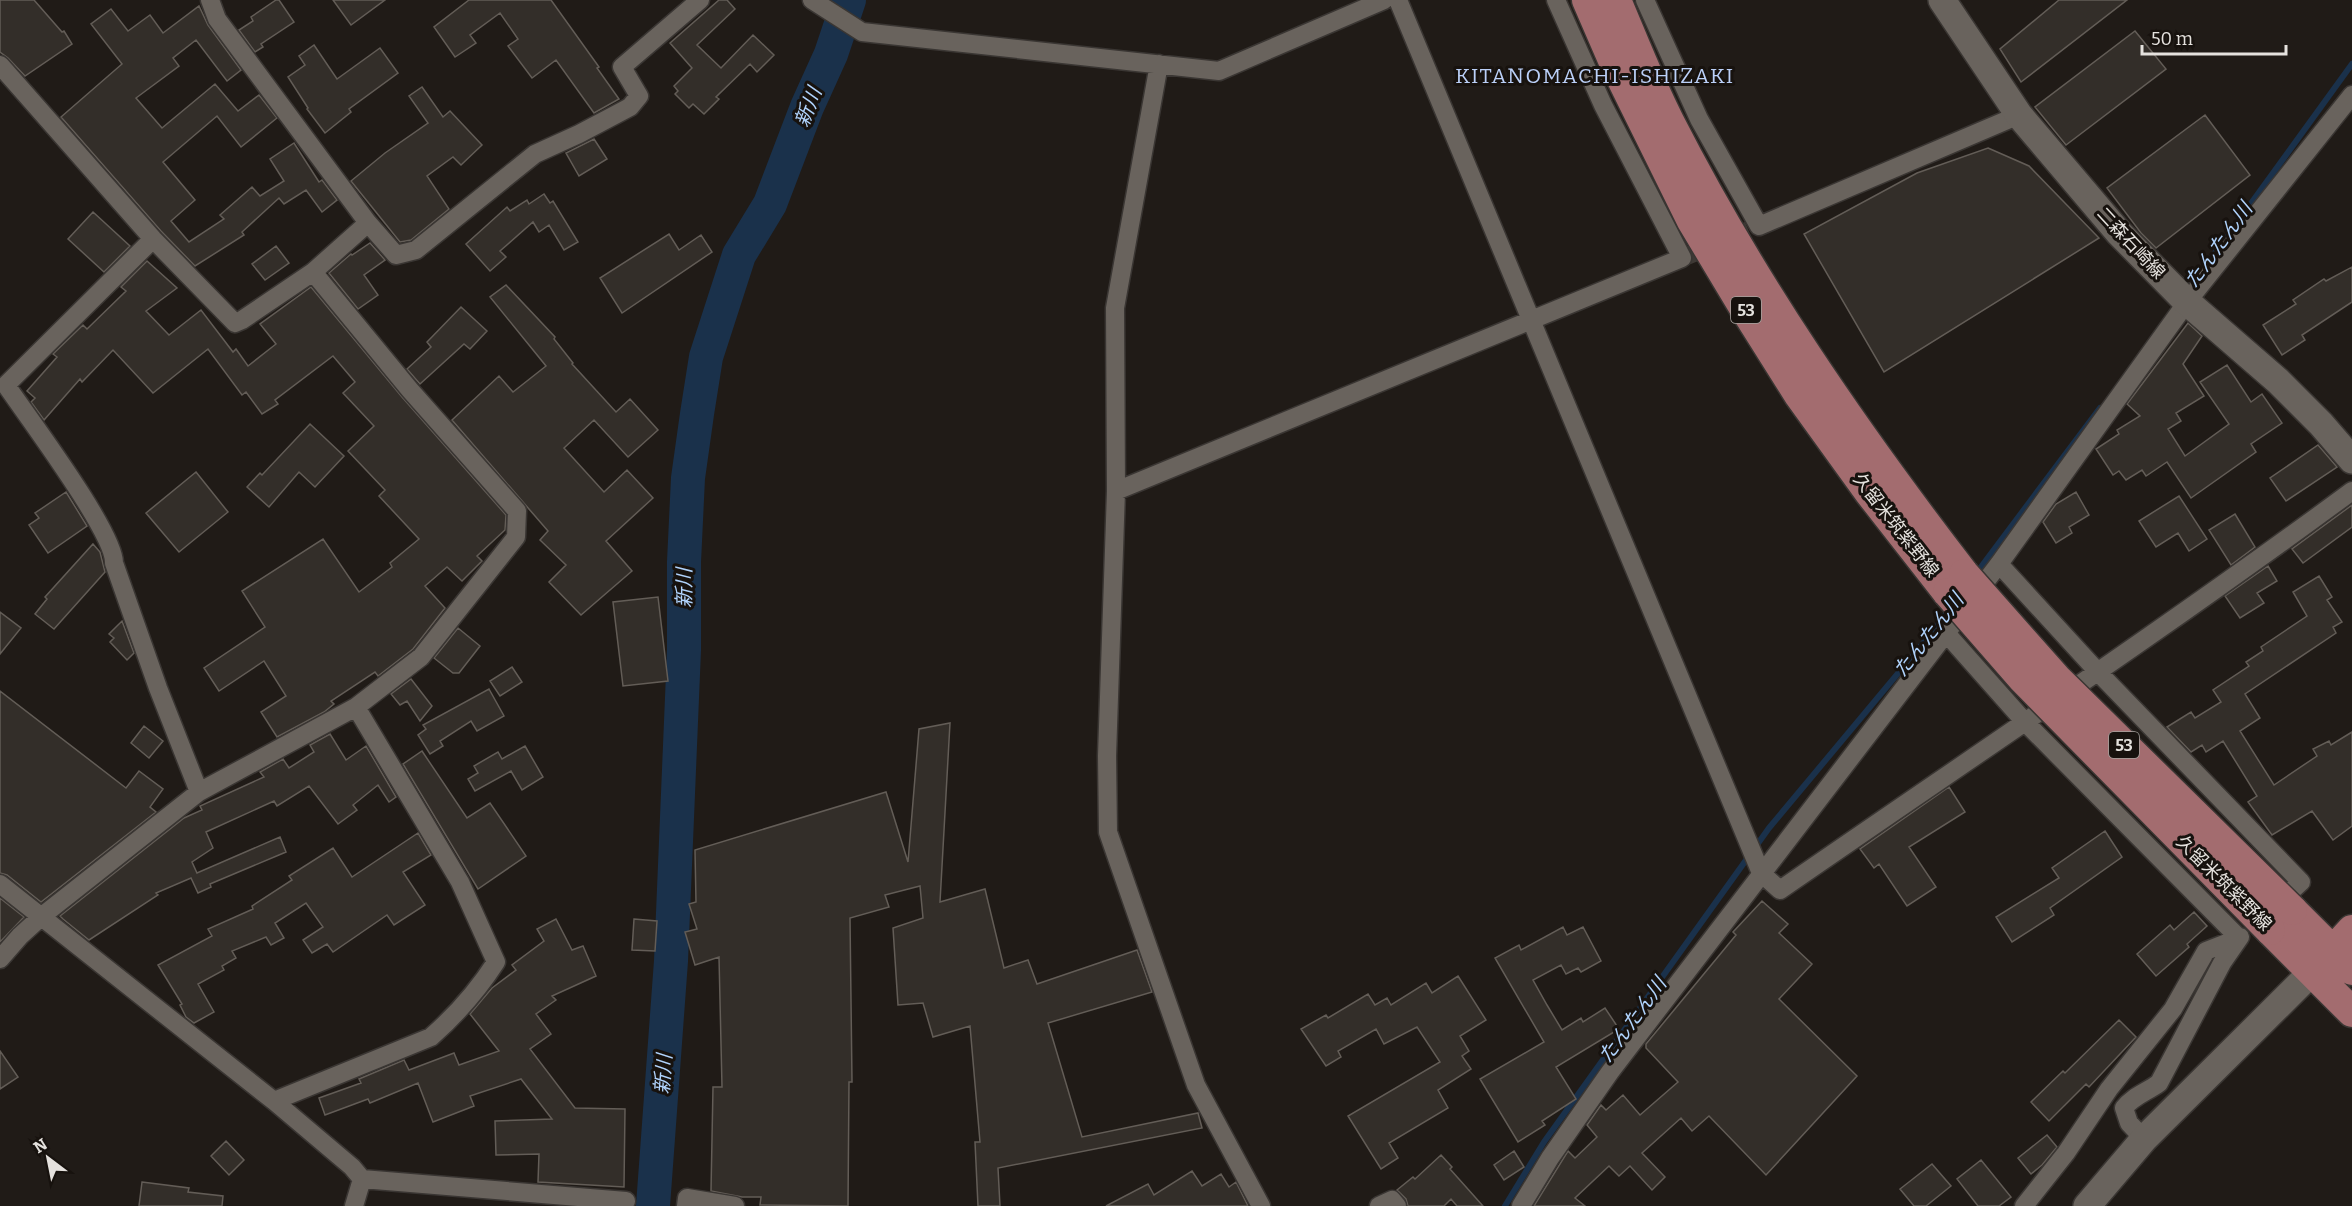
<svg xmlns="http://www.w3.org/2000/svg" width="2352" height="1206" font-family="Bitter,'Noto Sans JP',serif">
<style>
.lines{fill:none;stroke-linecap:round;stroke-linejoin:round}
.stream{stroke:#1a314b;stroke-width:6}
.river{stroke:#1a314b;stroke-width:34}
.building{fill:#332e29;stroke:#635d57;stroke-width:1.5}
.street-tunnel{stroke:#3e3935;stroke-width:18;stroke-dasharray:18 9;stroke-linecap:butt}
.street-casing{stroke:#3a3633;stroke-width:21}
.secondary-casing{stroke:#3a3633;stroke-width:30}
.primary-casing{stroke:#3a3633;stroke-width:33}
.street{stroke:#69635d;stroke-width:18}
.secondary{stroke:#69635d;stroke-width:27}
.primary{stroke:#a36c6f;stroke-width:30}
.primary-bridge-casing{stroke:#3a3633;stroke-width:33;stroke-linecap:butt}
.primary-bridge{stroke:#a36c6f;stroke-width:30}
.labels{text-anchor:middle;stroke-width:6;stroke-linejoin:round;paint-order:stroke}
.shield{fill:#17120e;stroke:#a7a4a0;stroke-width:1.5}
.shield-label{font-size:16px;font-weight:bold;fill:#e5e2de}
.street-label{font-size:18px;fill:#e5e2de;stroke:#17120e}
.water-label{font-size:20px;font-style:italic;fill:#b0d3fc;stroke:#17120e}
.quarter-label{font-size:21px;letter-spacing:1.5px;fill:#bbd0f8;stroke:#17120e}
</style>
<rect width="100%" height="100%" fill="#201b17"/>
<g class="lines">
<!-- stream -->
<path class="stream" d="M2210,260L2352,64
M1975,575L2100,408
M1505,1206L1544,1142L1769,828L1930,635L1951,607"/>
<!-- river -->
<path class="river" d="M653,1206L671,961L684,650V562L688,478L697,414L706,357L739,255L770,204L807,107L831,54L849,0"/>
</g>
<!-- building -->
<path class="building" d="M0,0H34L62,32L64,31L72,44L25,76L8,58L0,52Z
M276,0H279L294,22L261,44L263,47L255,52L239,30L253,21L251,17Z
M333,0H385L351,25Z
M469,0H551L599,67L597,68L619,99L594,113L556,60L532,78L508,46L518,39L500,13L470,35L476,43L455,57L434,27Z
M719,0H727L735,9L697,45L721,68L753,35L774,55L757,72L750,64L716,97L719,99L704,114L693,104L689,108L675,94L678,91L674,86L692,68L670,43Z
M2059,0H2127L2021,82L2000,49Z
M199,6L208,25L241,70L227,81L196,40L173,58L179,66L136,98L162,128L215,84L238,111L259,95L277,118L241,147L217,116L163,162L195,200L171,221L189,242L224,219L220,215L252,187L260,196L284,181L270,159L294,143L319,182L322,180L337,200L322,212L306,190L284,204L279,198L242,232L244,235L195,266L161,231L61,117L122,64L91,24L111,9L128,31L150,15L163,33Z
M2135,31L2166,69L2066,145L2035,107Z
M314,45L337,79L380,48L398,73L349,109L351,112L325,133L307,109L308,108L288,77L305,65L299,56Z
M422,87L443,117L450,111L482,145L461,165L453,157L427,176L449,209L411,240L400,242L351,181L385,153L428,123L409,96Z
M2205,115L2250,175L2156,248L2141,233L2107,188Z
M594,139L607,159L579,176L566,153Z
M1988,148L2029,166L2099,238L1884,372L1804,234L1917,173Z
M544,194L550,203L553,201L578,242L564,250L549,225L539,232L533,222L500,251L506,257L490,271L466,244L507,207L510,211L527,200L529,204Z
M93,212L130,246L104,272L68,239Z
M669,234L679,250L701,235L712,252L622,313L600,278Z
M370,243L385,260L364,275L378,295L358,309L329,273L351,254L352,255Z
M276,246L289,263L265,280L252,264Z
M147,261L177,288L146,311L169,335L201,310L233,352L236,349L248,366L276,344L260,324L311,287L402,397L506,515L505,530L477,556L482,561L462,581L447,567L425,586L445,608L413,649L378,676L375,672L331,701L334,704L324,712L277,737L261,712L286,696L264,661L219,691L204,668L265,627L242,591L323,539L359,592L392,567L390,563L419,539L379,496L385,490L348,451L374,426L343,393L355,382L333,356L275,400L278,404L262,414L246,392L242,395L208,349L153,393L113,350L82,382L80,379L44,420L31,402L35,398L27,391L57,357L53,354L83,325L87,329L126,291L121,287Z
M2352,267V302L2302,335L2305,340L2282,355L2263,325L2296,304L2293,300L2324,279L2326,281Z
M506,285L555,337L554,339L573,363L572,364L616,412L630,399L658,430L628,457L594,420L564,448L604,492L627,470L653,498L606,541L632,571L581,615L549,582L566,565L540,540L548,531L452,420L499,376L513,392L546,366L490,297Z
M461,307L487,331L470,349L464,344L420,384L407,369L431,347L427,342Z
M2188,323L2202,336L2183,364L2204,396L2176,413L2181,421L2168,429L2185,456L2229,424L2200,382L2227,365L2251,402L2262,394L2282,423L2251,444L2256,452L2191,498L2167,462L2146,476L2142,470L2126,480L2119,471L2113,475L2096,449L2119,434L2117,430L2140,416L2127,404Z
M310,424L344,456L315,487L299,472L269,507L247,487L260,473L262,475Z
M2318,445L2337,467L2286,501L2270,478Z
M196,472L228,512L179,552L146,513Z
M66,492L87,526L48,553L29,525L39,518L35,513Z
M2076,492L2089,515L2069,527L2072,533L2056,543L2043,522L2056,504Z
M2179,496L2207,539L2189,551L2178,533L2156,547L2139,521Z
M2352,505V527L2303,563L2292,549Z
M2235,514L2255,547L2231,565L2209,530Z
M93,544L100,552L105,572L54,629L35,614L47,599L45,597Z
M2268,566L2277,581L2257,593L2264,603L2240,618L2225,596Z
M2319,576L2332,597L2327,600L2342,622L2333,627L2336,633L2245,694L2260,718L2240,731L2274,785L2317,756L2313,749L2329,741L2331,745L2352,732V826L2333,840L2312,811L2272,835L2248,802L2257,796L2223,741L2206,752L2202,745L2191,752L2167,727L2191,712L2195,718L2221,702L2213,690L2249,666L2246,662L2263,651L2261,647L2307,616L2293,592Z
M658,597L668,681L623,686L613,602Z
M0,612L21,628L0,654Z
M122,621L134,653L127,660L110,642L114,638L109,634Z
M458,628L480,646L459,673H453L434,658Z
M512,667L522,682L500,696L490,681Z
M411,679L432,706L420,721L407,701L400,705L391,694Z
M489,689L504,716L477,731L471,721L440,741L443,746L430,754L418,735L426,729L423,725Z
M0,691L126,788L139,771L163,789L150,807L156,812L41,902L7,875L0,873Z
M950,723L940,902L985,889L1004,968L1028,960L1037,984L1137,950L1152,992L1048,1023L1082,1137L1198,1113L1202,1128L998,1168L1000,1206H978L975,1142H980L970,1026L933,1037L923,1003L898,1005L893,928L923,918L920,886L885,895L889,907L850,918L852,1082H849L848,1206L760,1205L761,1197H742L711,1191L713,1087H722L719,957L695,965L685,932L697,929L689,904L696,902L695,850L886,792L908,862L919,729Z
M144,726L163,741L149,758L131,743Z
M330,734L346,760L366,746L396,797L389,802L378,785L353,805L357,810L338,824L309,786L277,806L274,801L206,832L213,848L192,862L197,873L280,837L286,852L210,884L211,887L198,893L191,878L156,893L158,895L89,940L63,919L60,916L184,818L202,810L200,806L264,777L260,772L283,759L289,768L314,752L310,745Z
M525,746L543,777L522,790L511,771L475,791L468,779L478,773L474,766L498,752L502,759Z
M422,751L467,818L490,803L526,856L478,889L403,764Z
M1949,787L1965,812L1909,847L1936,887L1907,906L1879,864L1874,868L1860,849Z
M2105,831L2122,857L2050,908L2054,915L2012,942L1996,917L2059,878L2052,868Z
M418,833L431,855L403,872L425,905L394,925L387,915L333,952L327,944L312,953L303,940L323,927L306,903L275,923L284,938L271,945L266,937L232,951L236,958L222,966L224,970L198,984L214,1012L194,1023L186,1017L180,1005L182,1004L158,965L212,936L208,929L253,909L252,906L292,880L289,876L333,848L352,877Z
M0,898L24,917L0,942Z
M1762,901L1788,924L1779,933L1812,964L1779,999L1857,1076L1766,1175L1709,1116L1692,1131L1681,1118L1642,1153L1665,1177L1652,1190L1630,1166L1619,1176L1609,1166L1575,1198L1585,1206H1534L1568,1151L1575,1158L1597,1137L1587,1125L1601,1105L1606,1110L1623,1095L1640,1115L1678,1082L1646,1048V1044L1736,935L1733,932Z
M2194,912L2207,926L2187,944L2189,947L2156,976L2137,954L2170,925L2174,930Z
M556,919L572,950L583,946L596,976L552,996L556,1000L536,1014L551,1034L530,1049L575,1108L625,1109L624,1187L538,1182L539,1154L496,1155L495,1121L552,1119L521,1079L470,1096L474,1106L433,1122L418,1083L370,1103L368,1099L325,1115L319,1098L361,1083L359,1079L404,1060L409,1070L454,1053L459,1065L499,1051L470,1014L492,988L516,970L512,965L544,941L537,929Z
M634,919L657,921L655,951L632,950Z
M1563,927L1567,935L1583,927L1601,961L1581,972L1578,968L1566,974L1561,965L1533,980L1547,1005L1562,1030L1581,1018L1583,1022L1605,1008L1619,1029L1556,1067L1576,1099L1542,1121L1545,1125L1518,1142L1480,1079L1544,1042L1495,958L1519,945L1521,950Z
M1458,976L1486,1020L1460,1036L1469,1051L1462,1056L1471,1069L1438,1090L1448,1108L1389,1143L1398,1158L1381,1169L1348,1116L1440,1062L1417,1027L1384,1044L1376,1029L1338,1051L1341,1057L1326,1066L1301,1029L1326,1015L1328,1018L1368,994L1375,1005L1387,998L1391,1005L1426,983L1432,993Z
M2119,1020L2136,1037L2089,1087L2086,1084L2049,1121L2031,1102L2063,1071L2065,1073Z
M0,1051L18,1077L0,1089Z
M2047,1135L2057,1147L2042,1165L2031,1174L2018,1158Z
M226,1141L244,1160L229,1175L211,1156Z
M1514,1151L1524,1167L1504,1180L1494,1165Z
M1441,1155L1452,1167L1450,1169L1483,1206H1457L1451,1199L1444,1206H1408L1406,1199L1397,1190L1413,1177L1415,1179Z
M1981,1160L2011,1197L1999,1206H1978L1957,1179Z
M1932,1164L1951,1186L1926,1206H1914L1900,1189Z
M1192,1171L1202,1186L1221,1174L1229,1187L1236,1182L1248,1206H1106L1148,1184L1154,1195Z
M142,1182L189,1188L188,1192L223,1196L222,1206H139Z"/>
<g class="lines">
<!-- street-tunnel -->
<path class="street-tunnel" d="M1682,258L1759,226"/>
<!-- street casing -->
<g class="street-casing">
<path id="street" d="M812,0L862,32L1219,71L1384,0
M1398,0L1761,873L1780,890C1971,758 2165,629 2352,491
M1645,0L1699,119L1759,226L2019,115
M1159,64L1115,308L1116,491L1107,756L1108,832L1196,1085L1261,1206
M0,65L153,239L235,323L242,320L313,272L368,223L217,19L210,0
M368,223L396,255L416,250L535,154L579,134L630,107L639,96L622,67L700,0
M153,239L6,385C27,416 115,533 114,563L158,688L199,792
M1116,491L1682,258L1603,105L1556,0
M1999,564L2098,672L2301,882L2274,907
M1946,633L2024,721L2239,938L2206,951L2173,1009L2109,1089L2066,1153L2024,1206
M0,884L274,1101L352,1167L362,1179L626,1201
M0,959L20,936L42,916L199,792L356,707L421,657L516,537L517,511L410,390L313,272
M274,1101L431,1037C456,1015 478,990 496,962L460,882L356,707
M2144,1139L2129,1123L2124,1108C2133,1096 2147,1092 2159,1083L2222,963L2240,937
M354,1206L362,1179
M686,1206L687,1198L735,1206
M1379,1206L1392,1200L1397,1206
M1521,1206L1550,1158L1610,1072L1999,564L2187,302L2352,95"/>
</g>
<!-- secondary casing -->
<g class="secondary-casing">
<path id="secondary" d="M1942,0L2019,115L2119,233L2187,302L2278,381L2321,424L2352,460
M2087,1206L2144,1139L2312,972"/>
</g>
<!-- primary casing -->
<g class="primary-casing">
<path id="primary" d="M1587,0L1616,67L1692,221L1743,306L1799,395L1869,492L1948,593
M1616,0C1633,40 1649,82 1669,121C1751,282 1853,430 1964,574
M2292,910L2352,970
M2270,930L2352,1012
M2319,966L2352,930"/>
</g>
<!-- street -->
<use href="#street" class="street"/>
<!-- secondary -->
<use href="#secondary" class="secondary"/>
<!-- primary -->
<use href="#primary" class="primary"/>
<!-- primary-bridge casing -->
<g class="primary-bridge-casing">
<path id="primary-bridge" d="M1964,574L2057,679L2292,910
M1948,593L2022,678L2270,930"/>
</g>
<!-- primary-bridge -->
<use href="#primary-bridge" class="primary-bridge"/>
</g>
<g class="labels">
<!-- shield labels -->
<g class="shield">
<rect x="1731" y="297" width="30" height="26" rx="4.5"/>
<rect x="2109" y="732" width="30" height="26" rx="4.5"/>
</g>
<g class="shield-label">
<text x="1746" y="316">53</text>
<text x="2124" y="751">53</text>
</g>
<!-- street labels -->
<g class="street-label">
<text transform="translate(2131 243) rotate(47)" y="6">二森石崎線</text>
<text transform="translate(1896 525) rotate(52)" y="6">久留米筑紫野線</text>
<text transform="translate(2224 883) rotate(45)" y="6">久留米筑紫野線</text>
</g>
<!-- water labels -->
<g class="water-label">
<text transform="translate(808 107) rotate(-69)" y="7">新川</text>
<text transform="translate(2218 245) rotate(-54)" y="7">たんたん川</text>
<text transform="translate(684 588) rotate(-90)" y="7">新川</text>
<text transform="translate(1928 635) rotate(-52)" y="7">たんたん川</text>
<text transform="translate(1632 1020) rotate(-54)" y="7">たんたん川</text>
<text transform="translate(663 1074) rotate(-86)" y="7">新川</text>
</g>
<!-- quarter labels -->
<g class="quarter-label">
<text x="1595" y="83">KITANOMACHI-ISHIZAKI</text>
</g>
</g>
<!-- north arrow -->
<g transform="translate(48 1158) rotate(328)" stroke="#17120e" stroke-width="4.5" paint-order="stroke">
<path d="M0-4.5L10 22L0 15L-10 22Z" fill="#e5e2de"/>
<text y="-9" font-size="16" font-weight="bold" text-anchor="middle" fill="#e5e2de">N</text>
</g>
<!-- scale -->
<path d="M2142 45v9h144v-9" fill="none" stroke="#e5e2de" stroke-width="3"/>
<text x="2151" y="45" font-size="18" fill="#e5e2de" stroke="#17120e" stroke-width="4.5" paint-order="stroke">50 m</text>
</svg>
